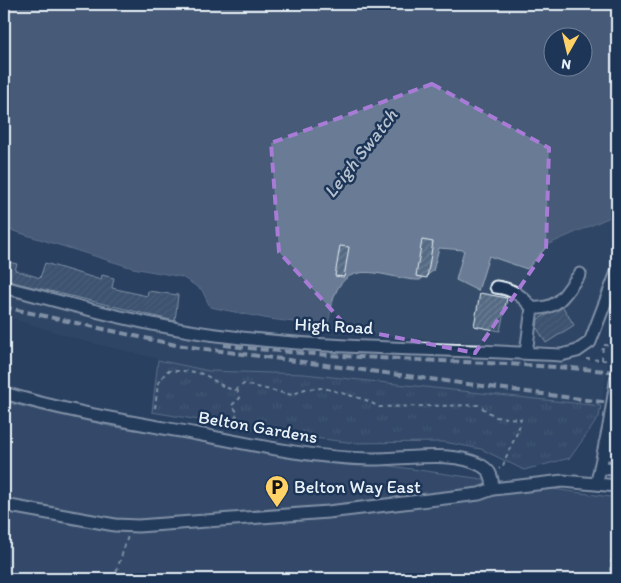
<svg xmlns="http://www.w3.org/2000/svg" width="621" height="583" font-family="Itim,sans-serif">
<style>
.built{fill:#364d6b}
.grass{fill:url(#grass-tufts);stroke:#94a4b6}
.park{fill:#415774;stroke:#94a4b6}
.water{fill:#6b7c95;stroke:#9dabbd;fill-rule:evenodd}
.building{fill:url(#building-hatch);stroke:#e8f1f8}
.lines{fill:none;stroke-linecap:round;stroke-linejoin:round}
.minor-casing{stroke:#e8f1f8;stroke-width:15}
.path{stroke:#e8f1f8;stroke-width:2;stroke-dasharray:4 4;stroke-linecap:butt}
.minor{stroke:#1d3557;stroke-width:11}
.rail{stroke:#e8f1f8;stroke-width:4;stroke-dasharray:8 4;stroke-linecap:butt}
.minor-bridge-casing{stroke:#e8f1f8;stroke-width:15;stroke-linecap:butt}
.minor-bridge{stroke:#1d3557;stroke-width:11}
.marked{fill:none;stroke:#a77bd6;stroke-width:4;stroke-dasharray:10 6;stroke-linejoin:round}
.labels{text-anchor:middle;stroke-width:5;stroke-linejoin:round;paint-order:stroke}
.street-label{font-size:18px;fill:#e8f1f8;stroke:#1d3557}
.poi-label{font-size:18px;fill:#e8f1f8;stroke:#1d3557;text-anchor:start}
.water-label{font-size:19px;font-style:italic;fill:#b6c2d0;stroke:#1d3557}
</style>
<defs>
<pattern id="grass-tufts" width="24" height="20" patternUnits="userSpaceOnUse" patternTransform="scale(1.25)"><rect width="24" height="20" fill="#415774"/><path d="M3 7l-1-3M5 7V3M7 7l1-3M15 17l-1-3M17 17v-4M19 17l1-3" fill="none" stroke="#5c7089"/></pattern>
<pattern id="building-hatch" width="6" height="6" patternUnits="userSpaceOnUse" patternTransform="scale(1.25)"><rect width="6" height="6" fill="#556a83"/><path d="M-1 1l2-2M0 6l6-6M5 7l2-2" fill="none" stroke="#6d8095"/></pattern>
</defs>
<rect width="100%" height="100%" fill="#294061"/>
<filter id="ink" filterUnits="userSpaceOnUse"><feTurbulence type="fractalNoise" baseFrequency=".02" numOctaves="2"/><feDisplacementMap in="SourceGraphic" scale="10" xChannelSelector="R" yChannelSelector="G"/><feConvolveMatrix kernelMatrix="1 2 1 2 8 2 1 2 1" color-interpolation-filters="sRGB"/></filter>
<g filter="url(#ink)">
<!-- built -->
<path class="built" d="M617,214V254L585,333L575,344L557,347L321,334L324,325L327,326L336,292L343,281L352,275L371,272L410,279L435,266L439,248L465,250L489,256L538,255L549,244Z
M4,289L183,333L608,363L601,406L304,374L209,371L84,341L4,316Z"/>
<!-- grass -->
<path class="grass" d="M158,360L209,371L304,374L601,406L599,417L570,458L524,470L481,449L444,442L355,443L281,434L152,412Z"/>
<!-- park -->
<path class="park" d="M4,402L114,427L617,498V579H4Z"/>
<!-- water -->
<path class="water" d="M4,4H617V214L549,244L527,269L489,256L478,291L456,280L464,250L439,248L433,271L420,280C392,281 352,256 336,292C331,303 331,315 327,326L269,319L210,307L202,290L182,277L133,268L4,228ZM554,38H584V68H554Z"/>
<!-- building -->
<path class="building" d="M422,240L433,242L427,278L416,276Z
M340,246L349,247L344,277L335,276Z
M4,261L17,264L15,270L40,278L45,263L101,280L102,275L114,278L112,288L147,296L148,291L178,295L175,321L4,280Z
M480,293L507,298L500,331L474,326Z
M563,307L574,325L546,343L537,328L538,319Z"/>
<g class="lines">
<!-- minor casing -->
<g class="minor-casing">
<path id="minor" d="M4,287C69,304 135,323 202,333C321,350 442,348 561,355L577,351L590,342L617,272
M496,287C512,289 522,295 532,308
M526,353L532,308C561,310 564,293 580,274
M4,393C67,412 132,422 197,434C254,445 312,458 370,459C402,460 455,449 482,466C492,472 492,478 493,489
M605,443L617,446
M603,453L617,455
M600,467L617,470
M597,482L609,426
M4,505L115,525L138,526L328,512L479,494L493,489L563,481L617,486"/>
</g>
<!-- path -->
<path class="path" d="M586,359L617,361
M602,360L603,345L617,346
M155,408L158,383L167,371C179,371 195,370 207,376C217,382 223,388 235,390L244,384L292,395L305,389L324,388L366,400L379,407L478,405L496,417L521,419C518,436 508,449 503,466L499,469
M231,425L238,413L232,405L240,398L237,389
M114,579L128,536
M609,579L617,514"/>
<!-- minor -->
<use href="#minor" class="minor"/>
<!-- rail -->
<path class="rail" d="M4,307L176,345L617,404
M224,345C355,362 486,359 617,372"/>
<!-- minor-bridge casing -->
<g class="minor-bridge-casing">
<path id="minor-bridge" d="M609,426L617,376"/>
</g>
<!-- minor-bridge -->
<use href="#minor-bridge" class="minor-bridge"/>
</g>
</g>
<!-- marked area -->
<path d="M0 0H621V583H0ZM432,84L549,148L546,249L475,353L348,328L279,252L271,143Z" fill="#294061" fill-opacity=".55" fill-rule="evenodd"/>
<path class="marked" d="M432,84L549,148L546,249L475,353L348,328L279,252L271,143Z"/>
<!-- icons -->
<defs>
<g id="parking-pin" transform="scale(1.25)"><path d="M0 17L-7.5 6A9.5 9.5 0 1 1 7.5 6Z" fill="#ffd166" stroke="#1d3557"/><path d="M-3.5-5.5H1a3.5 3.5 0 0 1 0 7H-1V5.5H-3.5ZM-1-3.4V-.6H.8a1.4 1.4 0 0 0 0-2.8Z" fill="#111"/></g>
</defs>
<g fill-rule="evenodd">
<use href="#parking-pin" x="277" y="487"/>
</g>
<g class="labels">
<!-- street labels -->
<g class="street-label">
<text transform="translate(334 326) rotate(3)" y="6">High Road</text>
<text transform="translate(258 427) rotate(10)" y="6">Belton Gardens</text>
</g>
<!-- poi labels -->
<g class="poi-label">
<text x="294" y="493">Belton Way East</text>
</g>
<!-- water labels -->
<g class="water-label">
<text transform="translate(360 153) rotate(-52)" y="7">Leigh Swatch</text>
</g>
</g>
<!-- margin -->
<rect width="621" height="583" fill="none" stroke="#1d3557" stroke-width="20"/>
<rect x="10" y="10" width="601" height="563" fill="none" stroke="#e8f1f8" stroke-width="2" filter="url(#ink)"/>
<!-- north arrow -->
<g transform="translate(568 52) rotate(188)"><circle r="24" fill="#1d3557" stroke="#6e8097"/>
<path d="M0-4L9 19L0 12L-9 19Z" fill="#ffd166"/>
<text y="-8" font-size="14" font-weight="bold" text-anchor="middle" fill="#e8f1f8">N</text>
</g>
</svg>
